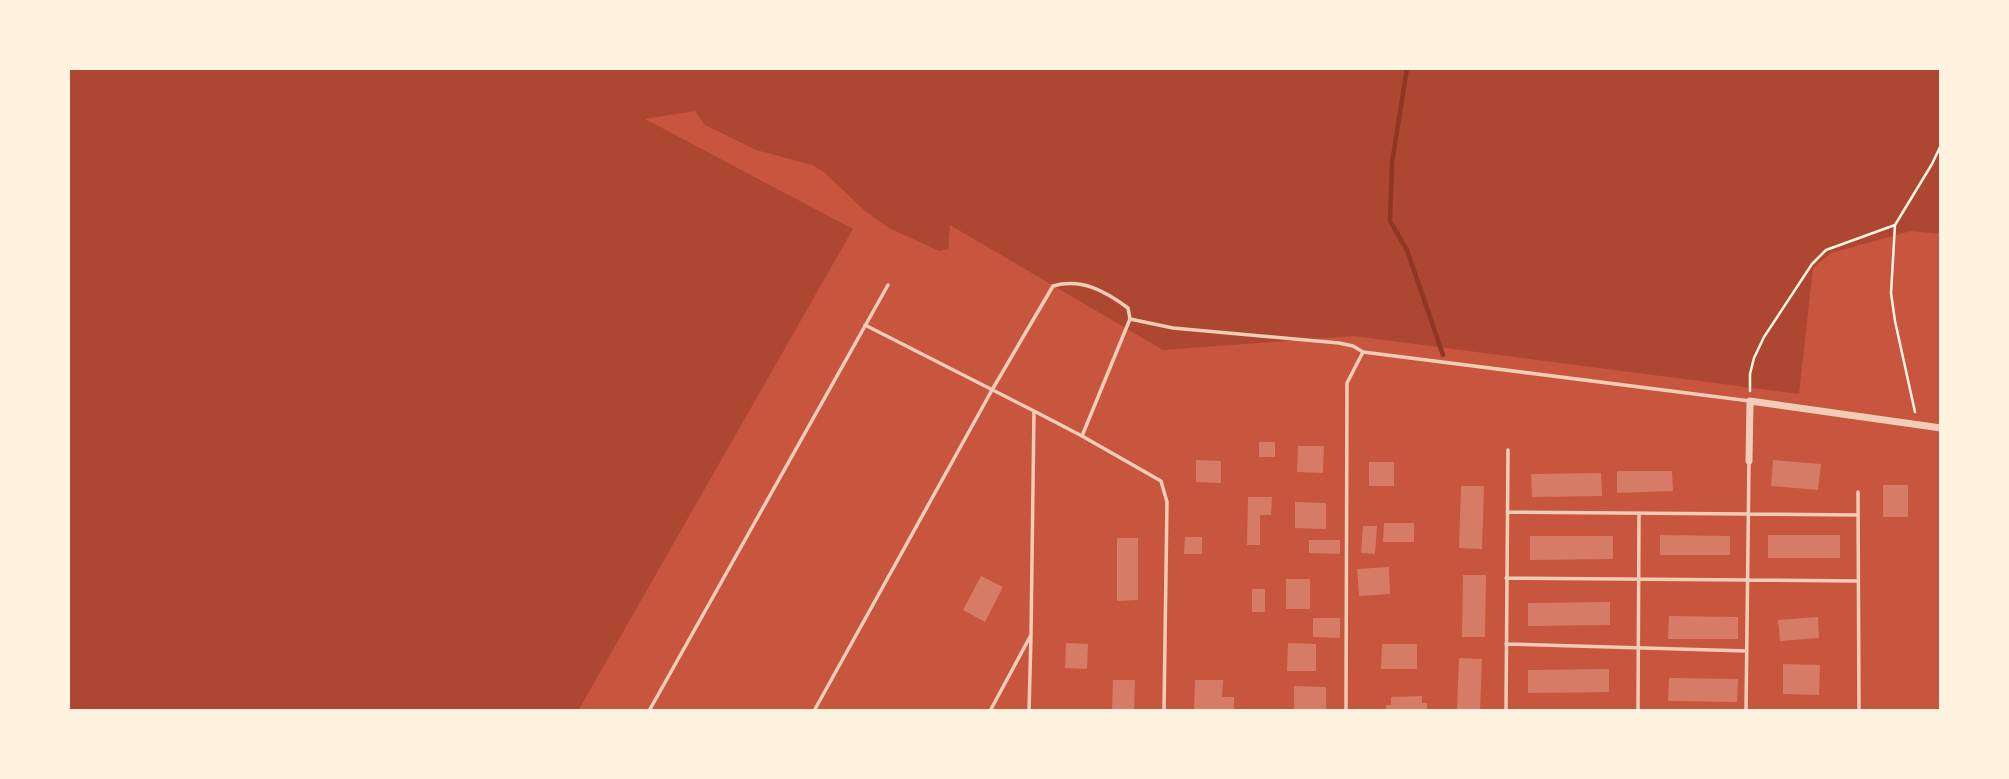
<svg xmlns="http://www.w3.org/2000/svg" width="2009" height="779" font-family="'Noto Serif',serif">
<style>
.green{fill:#ae4732}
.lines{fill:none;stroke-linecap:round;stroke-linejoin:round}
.stream{stroke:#8f3625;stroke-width:4.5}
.building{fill:#d67c66}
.path{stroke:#fff3e0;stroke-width:2.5}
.service{stroke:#f1ccb7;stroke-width:3.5}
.minor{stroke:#f1ccb7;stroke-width:7}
</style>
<rect width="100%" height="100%" fill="#c8553d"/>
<!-- green -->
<path class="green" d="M68,68H1941V234L1911,231L1878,240L1831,253L1813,268L1799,394L1354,336L1163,350L950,225L948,249L939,251L889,228L865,211L824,172L812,165L756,150L705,125L695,111L645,119L853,229L578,711H68Z"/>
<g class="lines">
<!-- stream -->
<path class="stream" d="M1407,68L1392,163L1390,221L1407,250L1443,355"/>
</g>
<!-- building -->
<path class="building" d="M1259,442H1275V457H1259Z
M1298,446H1324L1323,473L1297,472Z
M1196,460L1221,461V483L1196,482Z
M1773,460L1821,464L1818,490L1771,486Z
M1369,462H1394V486H1369Z
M1617,471H1672L1673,491L1617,493Z
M1601,473L1602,496L1532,497L1531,474Z
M1883,485H1908V517H1883Z
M1461,486H1484L1482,549L1459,548Z
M1248,497H1272L1271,515H1260V545H1247Z
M1295,502L1326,503V529L1295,528Z
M1384,523H1414V542H1383Z
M1363,526H1377L1375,554L1361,553Z
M1660,535L1730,536V555H1660Z
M1768,535H1840V558H1768Z
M1530,536H1613V559L1530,560Z
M1185,537H1202V554H1184Z
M1117,538H1138V600L1117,601Z
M1309,540H1340V554L1309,553Z
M1389,567L1390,594L1359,596L1357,569Z
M1463,575H1486L1485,637H1462Z
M981,576L1003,587L985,622L963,610Z
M1286,579H1310V609H1286Z
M1252,589H1265V612H1252Z
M1610,602V625L1528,626V603Z
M1669,616L1738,617V639H1668Z
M1818,617L1819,638L1780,641L1778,620Z
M1313,618H1340V638L1313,637Z
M1066,643L1088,644L1087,669L1065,668Z
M1288,643L1316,644V671H1287Z
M1382,644H1417V669H1381Z
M1459,658L1482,659L1480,711H1457Z
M1783,664L1820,665L1819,695L1783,694Z
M1609,669V692L1528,693V670Z
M1669,678L1738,679L1737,702L1668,701Z
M1113,680H1135L1134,711H1112Z
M1195,680H1223L1222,697H1234V711H1194Z
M1294,686L1326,687V711H1294Z
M1422,696V703H1427V711H1386V705H1391V697Z"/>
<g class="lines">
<!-- path -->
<path class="path" d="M1895,225L1891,293L1895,321L1915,412
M1750,391V374L1754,358L1764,337L1812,264L1826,250L1895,225L1932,164L1941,145"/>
<!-- service -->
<path class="service" d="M1130,319L1173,328L1339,343L1353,346L1363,352L1750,401
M865,325L1034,411L1031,635L990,711
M1082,436L1161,481L1167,502L1164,711
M1858,492L1859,711
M1509,512L1858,515
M1506,578L1857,581
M1506,644L1747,651
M649,711L888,285
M814,711L992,390L1053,286C1082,278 1105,291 1128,308L1130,319L1082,436L1034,411
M1029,711L1031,636
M1346,711L1347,383L1363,352
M1506,711L1508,450
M1638,711L1639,515
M1746,711L1749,461"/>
<!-- minor -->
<path class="minor" d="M1749,461L1750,401L1941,428"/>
</g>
<!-- border -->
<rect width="2009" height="779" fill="none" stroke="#fff3e0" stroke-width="140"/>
</svg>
